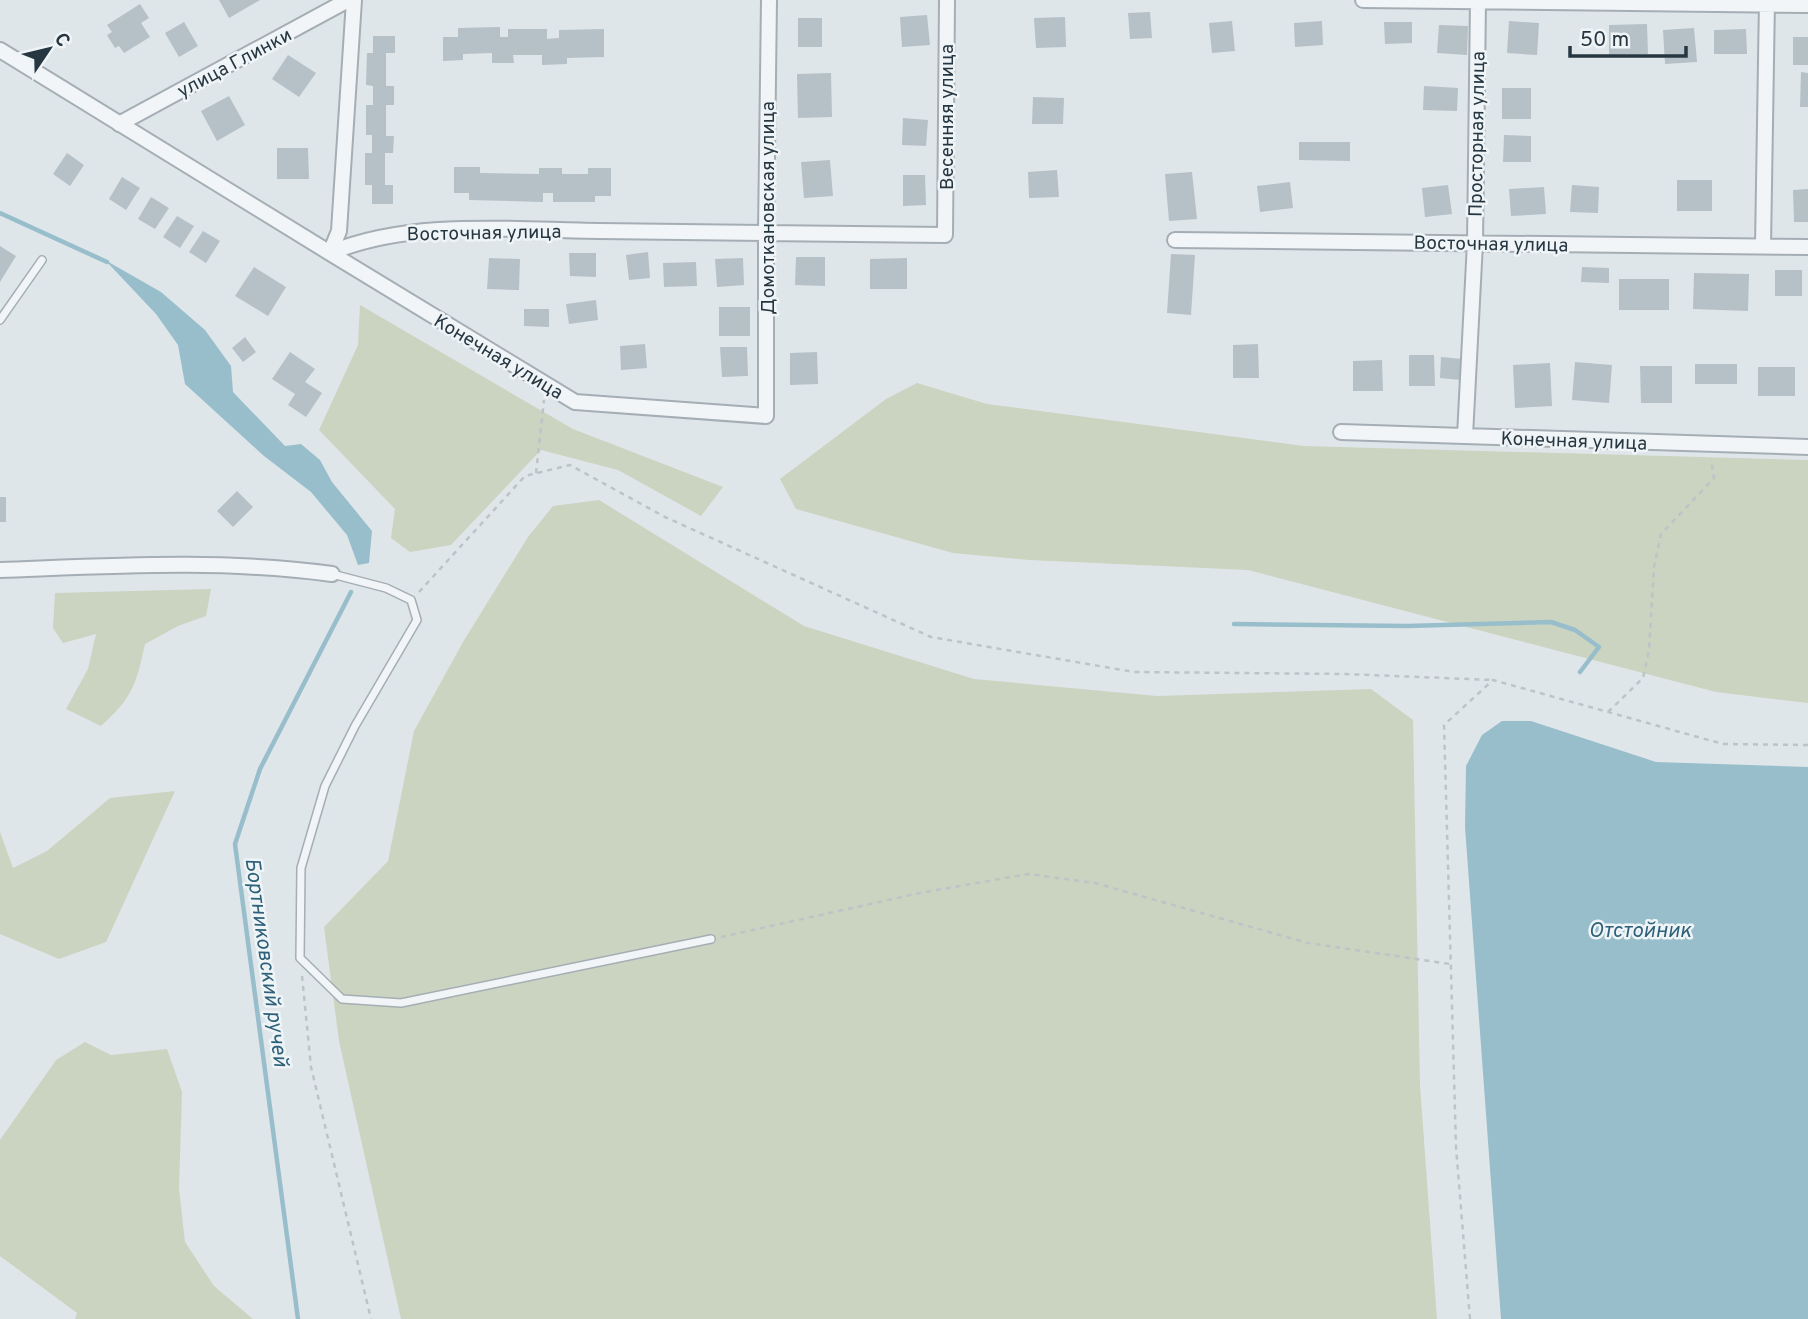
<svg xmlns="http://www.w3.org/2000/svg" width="1808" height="1319" font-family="Overpass,sans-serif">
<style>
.green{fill:#cad4c0}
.water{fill:#98becc}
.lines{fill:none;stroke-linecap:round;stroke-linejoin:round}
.stream{stroke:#98becc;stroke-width:4.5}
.building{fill:#b6c0c7}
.service-casing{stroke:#a4aeb4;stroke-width:10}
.minor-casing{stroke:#a4aeb4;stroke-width:18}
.path{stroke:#bdc4c8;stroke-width:2.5;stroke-dasharray:5 5;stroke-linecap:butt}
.service{stroke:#f2f5f7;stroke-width:7}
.minor{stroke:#f2f5f7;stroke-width:14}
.labels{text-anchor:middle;stroke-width:5;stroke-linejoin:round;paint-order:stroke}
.street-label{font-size:19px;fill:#273742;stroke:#eff4f7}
.water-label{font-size:21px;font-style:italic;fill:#2e6179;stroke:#eff4f7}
</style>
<rect width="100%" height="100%" fill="#dfe6ea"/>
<!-- green -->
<path class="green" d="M360,305L573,429L723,487L701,516L618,470L541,450L451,545L410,552L391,538L395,509L319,430L358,345Z
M917,383L987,404L1304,446L1808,460V703L1716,692L1248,570L1030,560L953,553L796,509L780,479L886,399Z
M599,500L804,626L974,679L1157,696L1371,689L1413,720L1420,1085L1437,1319H401L339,1041L324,927L388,861L414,731L463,642L528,537L553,506Z
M211,589L206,616L178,626L145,644C136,685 133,697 101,726L66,709L88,669L96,634L63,643L53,628L55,593Z
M175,791L106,942L59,959L0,934V832L13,868L47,851L110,798Z
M85,1042L111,1055L167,1049L182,1092L179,1189L185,1242L214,1286L253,1319H75L77,1313L0,1256V1140L56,1060Z"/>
<!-- water -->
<path class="water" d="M105,260L161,292L205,330L231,366L233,392L285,446L301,444L320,460L332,482L372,531L369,563L358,565L347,535L311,492L264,456L185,384L178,345L156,314Z
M1502,721H1531L1656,762L1808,767V1319H1501L1465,827L1466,766L1482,735Z"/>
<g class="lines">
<!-- stream -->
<path class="stream" d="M0,213L107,262
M1234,624L1407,626L1551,622L1575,630L1599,647L1580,672
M298,1319L235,844L260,769L351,592"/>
</g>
<!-- building -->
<path class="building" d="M219,0H260L229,18Z
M140,4L149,18L141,23L150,37L124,53L119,46L115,48L107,35L112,32L107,25Z
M1150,12L1152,38L1130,39L1128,13Z
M927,15L930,45L902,47L900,17Z
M1065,17L1066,47L1036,48L1034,18Z
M798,18H822V47H798Z
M1232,21L1235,51L1212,53L1209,23Z
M1322,21L1323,45L1295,47L1294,23Z
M1509,21L1539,23L1537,55L1507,53Z
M184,22L198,46L179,57L165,33Z
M1384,22H1412V43L1385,44Z
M1647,24L1648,54L1609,55V25Z
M1439,25L1468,26L1467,55L1437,53Z
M500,27V37H508V29H547V39L559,38V30L604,29V57L567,58V64L542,65V55H513L514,63H492V53L463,54V60L443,61V37H458V28Z
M1694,28L1697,62L1665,64L1663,30Z
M1746,29L1747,54H1714V30Z
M373,36H395V53H386V86H394V105H386V136H394L393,153H385V185H393V204H372V185H365V153H372V135H366V105H373V86L366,85L367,53H373Z
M1793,37H1808V65H1793Z
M288,55L316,73L299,97L272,79Z
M1801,72L1808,73V107H1800Z
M831,73L832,117L798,118L797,74Z
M1424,86L1458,88L1457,111L1423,110Z
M1502,88H1531V119H1502Z
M229,96L245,125L217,141L201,111Z
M1033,97L1064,98L1063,124H1032Z
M903,118L928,120L926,146L902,145Z
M1504,135L1531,136V162H1503Z
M1299,142H1350V161L1299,160Z
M277,148H308L309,179H277Z
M67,153L84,165L70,186L53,174Z
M830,160L833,196L804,198L801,162Z
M454,167H480V173L539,174V168H562V174H588V168H611V196H595V202H553V193H543V202L469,200V193H454Z
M1057,170L1059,197L1029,198L1028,172Z
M1192,172L1197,219L1169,221L1165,174Z
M903,175H925L926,205L903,206Z
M122,177L140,188L126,210L109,199Z
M1677,180H1712V211H1677Z
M1290,182L1293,208L1260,212L1257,186Z
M1448,185L1452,214L1425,217L1422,188Z
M1572,185L1599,187L1598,213L1570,212Z
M1544,187L1546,214L1511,216L1509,189Z
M1808,189V222H1794L1793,190Z
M151,197L169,208L155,229L138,219Z
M177,216L194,226L180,248L163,237Z
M203,231L220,241L206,263L189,252Z
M0,246L16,256L0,282Z
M648,252L650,278L629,280L626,255Z
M569,253H596V277L570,276Z
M1171,254L1195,255L1191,315L1167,313Z
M796,257H825V286L795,285Z
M489,258L520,259L519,290L487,289Z
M743,258L744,285L717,287L715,259Z
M907,258V289H870V259Z
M696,262L697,286L664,287L663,263Z
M254,267L286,287L268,316L235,296Z
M1582,267L1609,268V283L1581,282Z
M1775,270H1802V296H1775Z
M1694,273L1749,274L1748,311L1693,309Z
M1619,279H1669V310H1619Z
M596,300L598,320L569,324L566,304Z
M719,307H750V336H719Z
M524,309H549V327L524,326Z
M245,337L256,352L243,362L232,348Z
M645,344L647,368L621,370L620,346Z
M1258,344L1259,378H1233V345Z
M720,347H747L748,376L722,377Z
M290,352L315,369L305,382L322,393L306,417L288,405L295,394L272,379Z
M817,352L818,384L790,385V353Z
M1409,355H1434L1435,386H1409Z
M1441,357L1462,359L1461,380L1440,378Z
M1382,360L1383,391H1353V361Z
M1575,362L1612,365L1609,403L1572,400Z
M1550,363L1552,406L1515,408L1513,365Z
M1695,364H1737V384H1695Z
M1640,366H1672V403H1641Z
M1758,367H1795V396H1758Z
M237,491L253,507L233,527L217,511Z
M0,497H6V522H0Z"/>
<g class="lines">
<!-- service casing -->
<g class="service-casing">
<path id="service" d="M0,320L42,260
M332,574L386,588L411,600L417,620L355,726L325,786L301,868L300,958L342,999L401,1003L711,939"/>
</g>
<!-- minor casing -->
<g class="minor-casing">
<path id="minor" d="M354,0L339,231L330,253L575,402L766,416V232L769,0
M1363,0L1808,5
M0,50L330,253C411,219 513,230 599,231C714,232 829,233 945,235L947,0
M119,124L348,0
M1175,240L1808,247
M1763,246L1767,0
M1341,432L1808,447
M1465,436L1475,243L1478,0
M0,570C111,566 222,559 332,574"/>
</g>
<!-- path -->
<path class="path" d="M536,473L544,400
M419,592L525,476L570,465L665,517L931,637L1134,672L1345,674L1493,680
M1608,712L1643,678L1649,650L1654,567L1661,534L1714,478L1711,459
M721,937L920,893L1028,874L1095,883L1308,943L1450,964
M302,976L311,1067L371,1319
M1470,1319L1456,1147L1444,725L1493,680L1723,744L1808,745"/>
<!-- service -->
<use href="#service" class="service"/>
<!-- minor -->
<use href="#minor" class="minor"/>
</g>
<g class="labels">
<!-- street labels -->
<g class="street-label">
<text transform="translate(234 62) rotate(-28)" y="7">улица Глинки</text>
<text transform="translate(946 117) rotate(-90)" y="7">Весенняя улица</text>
<text transform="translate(1476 134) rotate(-89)" y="7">Просторная улица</text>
<text transform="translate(767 208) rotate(-90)" y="7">Домоткановская улица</text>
<text transform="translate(484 232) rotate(-1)" y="7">Восточная улица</text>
<text transform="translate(1491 243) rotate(1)" y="7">Восточная улица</text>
<text transform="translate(499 356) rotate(31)" y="7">Конечная улица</text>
<text transform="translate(1574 440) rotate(2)" y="7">Конечная улица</text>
</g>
<!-- water labels -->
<g class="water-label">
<text x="1640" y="937">Отстойник</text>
<text transform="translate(267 962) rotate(82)" y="7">Бортниковский ручей</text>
</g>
</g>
<!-- north arrow -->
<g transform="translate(49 49) rotate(55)" stroke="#eff4f7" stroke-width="5" paint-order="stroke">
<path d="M0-5L12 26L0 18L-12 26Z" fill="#273742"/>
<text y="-10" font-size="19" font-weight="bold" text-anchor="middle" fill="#273742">С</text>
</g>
<!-- scale -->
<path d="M1570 46v10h116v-10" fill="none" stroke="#273742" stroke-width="3.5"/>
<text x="1580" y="46" font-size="21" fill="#273742" stroke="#eff4f7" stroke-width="5" paint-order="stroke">50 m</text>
</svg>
